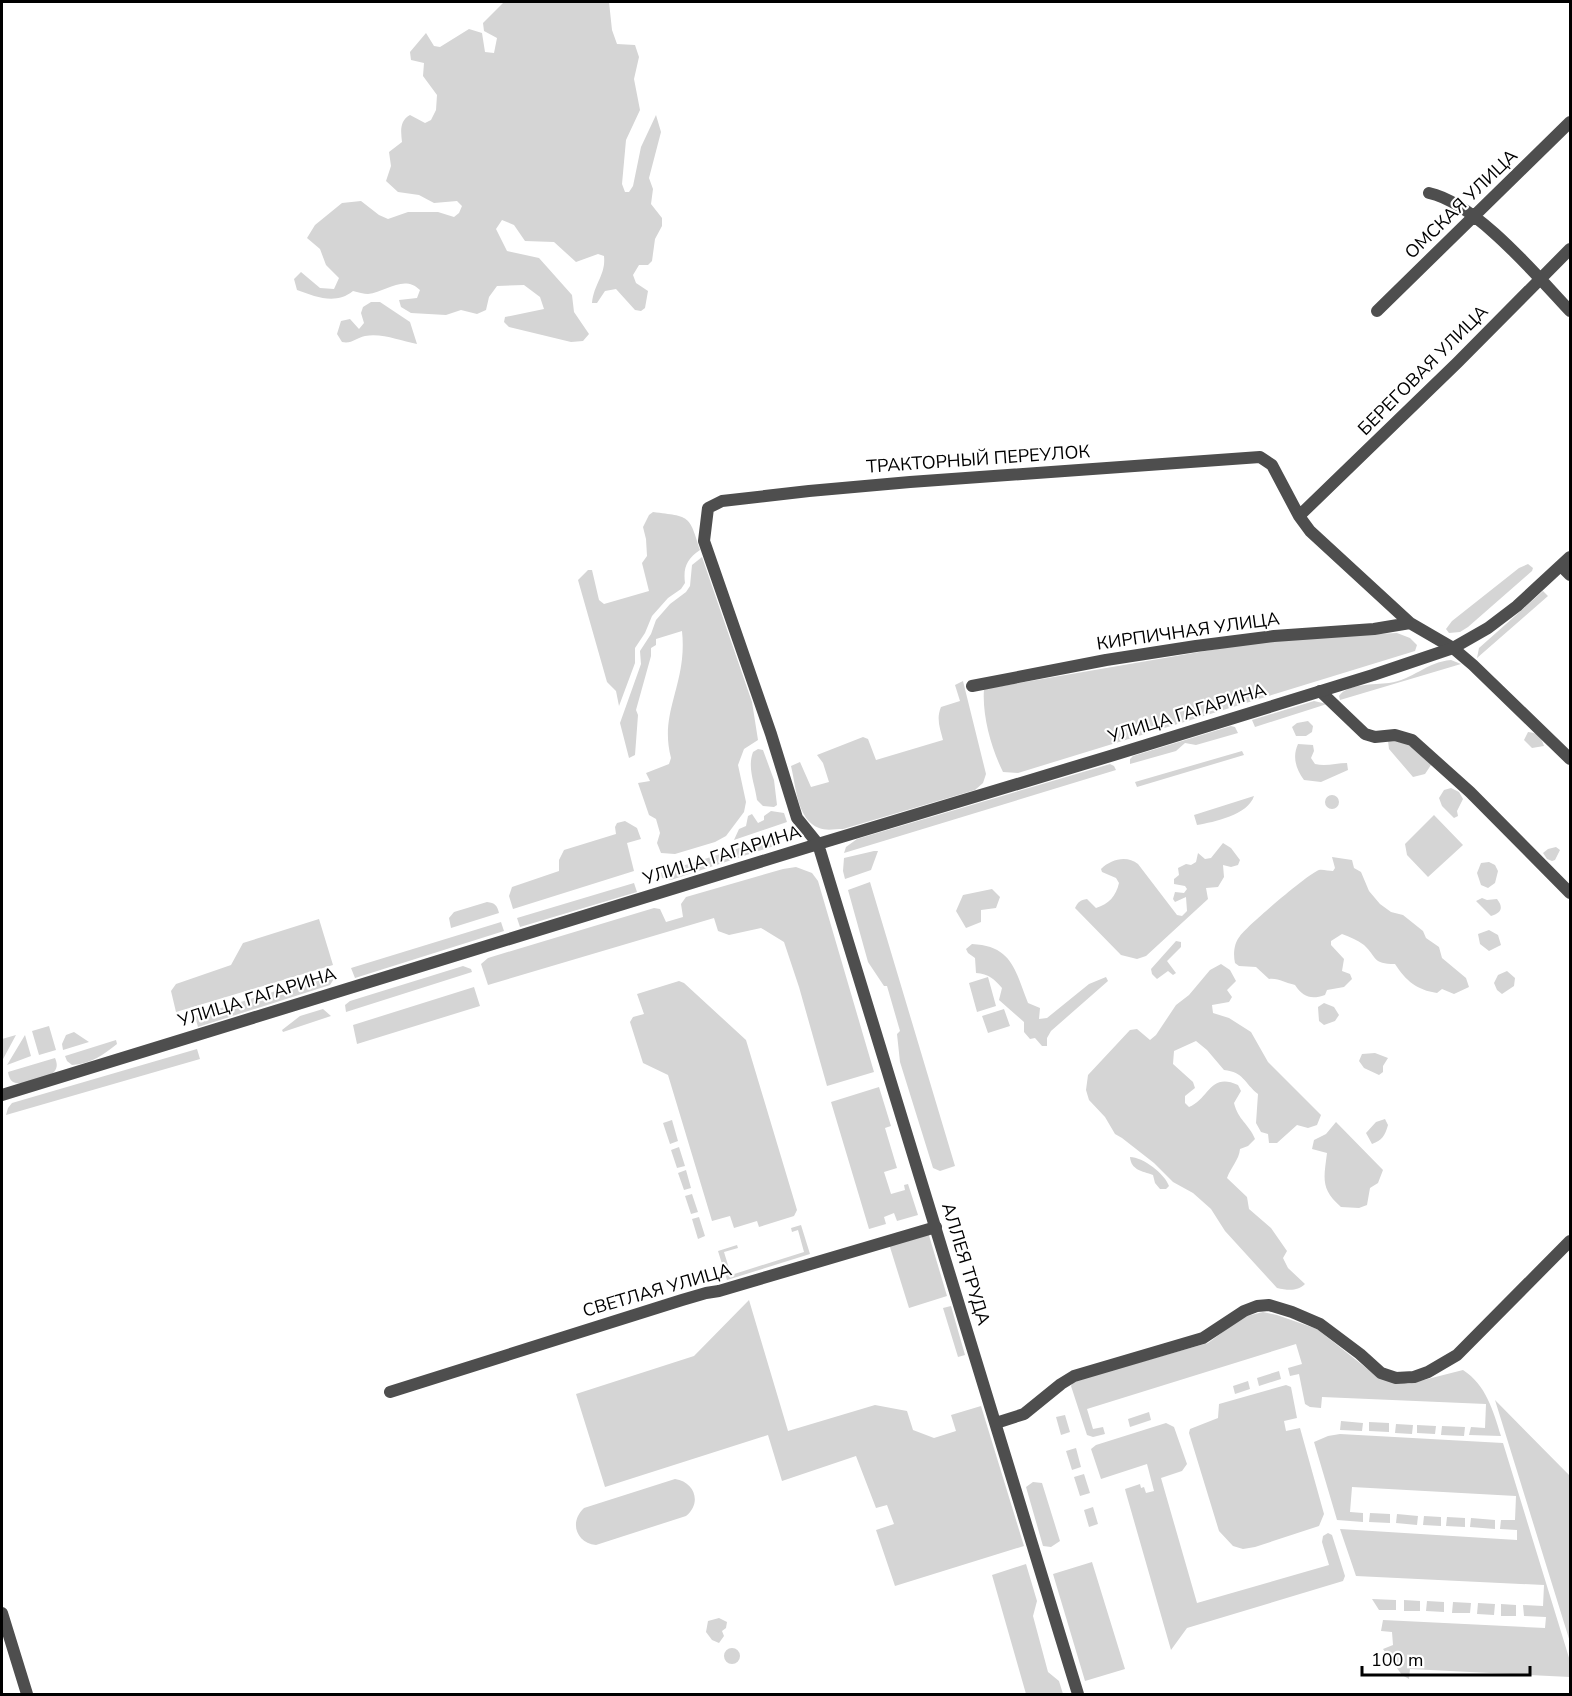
<svg xmlns="http://www.w3.org/2000/svg" width="1572" height="1696" font-family="'Nunito Sans',sans-serif">
<style>
.green{fill:#d5d5d5}
.lines{fill:none;stroke-linecap:round;stroke-linejoin:round}
.minor{stroke:#4e4e4e;stroke-width:12}
.tertiary{stroke:#4e4e4e;stroke-width:12}
.labels{text-anchor:middle;stroke-width:4.5;stroke-linejoin:round;paint-order:stroke}
.street-label{font-size:18px;fill:#000;stroke:#fff}
</style>
<rect width="100%" height="100%" fill="#fff"/>
<!-- green -->
<path class="green" d="M504,2H609L612,30L617,44L635,45L639,57L634,79L640,110L626,140L622,184L625,192H629L633,186L641,147L656,115L661,132L649,178L653,189L651,204L662,218V226L655,239L652,261L648,265H639L633,275L636,283L648,291L645,308L641,311L635,310L616,289L605,291L597,303H592C594,283 606,275 604,256L598,254L576,262L554,242L525,241L514,225L502,220L496,229L507,251L539,258L572,295L574,312L589,334L583,341L571,342L509,327L504,322L505,317L544,309L540,297L524,285L497,286L489,297L486,310L477,314L461,310L446,315L411,313L401,307L399,300L417,298L420,290C404,274 386,292 368,294C364,294 358,292 353,291C336,305 316,297 297,290L294,279L301,272L320,288L334,289L339,278L326,265L320,249L307,238L315,225L342,203L361,201L379,215L388,219L408,212H438L454,217L459,213L462,206L457,201L434,203L419,195L398,192L386,181L391,166L389,152L402,142C401,132 399,121 410,115L425,123L431,120L436,110L437,95L423,76L424,63L411,60L410,52L426,33L434,46L440,47L469,29L482,33L485,52L494,53L497,38L484,31L483,23Z
M371,302H380L410,322L417,344C400,341 383,333 365,336C356,338 352,344 342,342L337,334L341,321L350,319L359,329L364,323L361,313L363,307Z
M653,512C690,517 689,514 700,550C687,559 683,567 685,583L681,589L668,598L652,616L645,633L635,648V663L619,706L616,691L607,682L578,580L588,570H592L599,600L604,604L649,591L642,563L647,556L646,539L643,527L649,515Z
M702,557L752,702L758,740L744,749L738,765L746,802L744,812L726,836L715,842L675,854L661,853L657,843L660,833L656,819L649,815L638,783L650,781L646,773L669,764L671,758C661,720 678,696 682,659C683,650 683,640 682,631L656,639V645L651,648V656L636,710L638,715L635,755L629,758L620,723L641,664L640,651L651,634L656,620L670,604L686,592L690,586L692,565Z
M1528,564L1533,568L1532,571L1468,627L1460,632L1449,633L1446,629L1452,621L1519,568Z
M1543,591L1548,596L1477,658L1479,648Z
M1397,633L1410,638L1417,645L1415,651L1018,773L1003,772C991,748 982,715 984,689L1246,644L1307,637Z
M1451,660L1461,664L1340,700L1339,696C1348,683 1374,685 1389,683C1412,680 1427,662 1451,660Z
M963,681L986,774L983,783L975,790L843,829C835,829 826,831 819,828C797,820 796,786 791,766L800,762L811,787L829,782L823,763L817,755L863,737L868,739L876,760L943,740C940,728 936,719 941,707L960,701L955,685Z
M1314,701L1327,704L1255,727L1252,720Z
M1308,721L1313,726L1312,732L1306,736H1296L1292,727L1297,723Z
M1231,726L1235,727L1238,733L1196,745L1185,743L1176,751L1130,764V759L1133,756Z
M1528,732C1538,733 1541,737 1544,746L1532,748L1524,740Z
M1394,739C1410,743 1419,753 1431,765L1425,774L1413,777L1389,749L1388,741Z
M1298,744L1313,745L1314,751L1311,758L1315,764C1326,767 1336,763 1347,763L1348,770L1321,782L1304,780C1296,769 1292,757 1298,744Z
M758,749L763,750L774,780L777,805L774,807L763,806L757,800C755,784 747,768 753,752Z
M1242,751L1244,755L1137,787L1135,782Z
M1110,764L1114,766L1116,770L844,853L846,847L857,839Z
M1451,788L1459,792L1463,799L1457,811L1458,816L1454,818L1442,806L1439,798L1444,790Z
M1325 802a7 7 0 1 1 14 0a7 7 0 1 1-14 0Z
M1254,796C1248,815 1214,822 1197,825L1194,815Z
M771,811L784,813L787,822L734,840L739,829L746,826L748,816L752,814L758,823L764,820V816Z
M1434,815L1463,845L1428,877L1407,855L1405,844Z
M625,821L637,828L641,839L627,843L634,871L513,909L509,896L512,887L559,871V860L564,850L616,834L615,827L617,823Z
M771,838L774,846L671,880L662,878L660,873Z
M1223,843L1231,848L1240,860L1238,865L1231,867L1223,865L1224,877L1218,887L1206,888L1208,899L1146,956L1137,959L1121,955L1075,908C1078,902 1080,900 1087,899L1096,908C1109,904 1116,896 1119,883L1116,878L1102,872L1101,869C1111,859 1127,855 1138,864L1177,915L1182,916L1187,911L1186,897L1175,902L1173,899L1175,892L1184,893L1187,889L1185,886L1174,884V879L1179,875L1178,868L1186,864L1191,865L1196,862L1198,853L1205,859L1211,858Z
M1556,847L1560,850L1555,860L1552,861L1547,859L1543,853L1548,849Z
M874,851H878L871,870L845,879L843,871L844,858Z
M1332,857L1352,860L1354,868L1361,872L1369,891L1380,904L1391,912L1403,915L1423,931L1426,938L1439,947L1442,958L1466,978L1469,987L1454,994L1442,989L1437,993C1417,990 1406,981 1395,964C1372,964 1377,957 1364,945C1357,940 1350,937 1342,934L1331,941V945L1344,959L1342,971L1350,974L1352,979L1344,987L1327,990L1325,995C1311,1000 1303,997 1295,985C1285,983 1279,978 1269,979L1256,967L1239,966L1235,963C1233,954 1234,943 1240,936C1247,926 1309,873 1319,870C1322,869 1329,871 1333,871L1335,868Z
M1489,862L1495,865L1498,871L1495,883L1488,888L1481,885L1477,873L1481,863Z
M796,867L812,873L818,881L874,1072L827,1086L799,987L784,942L761,928L729,935L718,931L714,918L488,985L481,964L488,958L654,908L660,909L666,922L683,917L681,904L686,897L783,869Z
M870,882L955,1166L940,1171L933,1168L900,1062L897,1034L900,1031L887,986H884L868,962L848,890Z
M634,883L637,892L520,927L517,918Z
M992,889L1000,897L996,908L981,910V922L966,928L956,911L963,895Z
M1482,898L1487,900L1497,899C1504,908 1501,913 1491,916L1476,901Z
M487,902C495,903 497,905 499,913L451,928L449,918L454,912Z
M319,919L333,965L176,1012L171,991L176,984L231,965L243,943Z
M501,922L504,931L355,978L351,968Z
M1489,930L1498,935L1501,945L1489,951L1480,944L1478,934Z
M1176,941L1181,942V947L1167,961L1176,973L1173,975L1168,971L1157,979L1152,974L1151,969Z
M972,944C1013,946 1015,971 1028,1003L1040,1008L1039,1019L1047,1018L1089,984L1106,977L1108,981L1051,1031L1047,1038V1046H1042L1035,1038L1030,1039L1024,1032V1022L999,1000L1002,988C994,979 989,974 976,973L975,958L968,953L966,949Z
M1221,964L1230,970L1236,981L1227,990L1232,997L1229,1002L1212,1005L1213,1013L1229,1018L1251,1032L1268,1062L1321,1115L1317,1125L1308,1128L1297,1125L1277,1143H1269L1268,1134L1261,1132L1256,1123L1258,1094C1244,1083 1244,1072 1224,1070L1207,1050L1196,1041L1174,1051L1173,1064L1193,1082L1195,1088L1185,1096V1103L1189,1107C1209,1099 1210,1072 1238,1085L1241,1091L1234,1103C1238,1120 1249,1124 1255,1139L1248,1146L1240,1149C1239,1160 1231,1167 1227,1178L1247,1197L1249,1209L1271,1228L1287,1251L1283,1258L1288,1268L1305,1284C1297,1292 1287,1290 1277,1288L1225,1231L1211,1209L1193,1193L1173,1182L1154,1163L1122,1138L1115,1134L1105,1117L1089,1100L1086,1090L1088,1075L1130,1030L1137,1029L1150,1040L1156,1035L1176,1005L1189,995L1210,970Z
M463,966L471,969L472,972L346,1012L345,1005L350,1001Z
M1507,971L1515,978L1514,986L1502,994L1497,990L1494,983L1498,975Z
M334,973L335,977L330,985L198,1027L195,1016Z
M988,977L996,1006L977,1012L969,983Z
M679,981L684,983L746,1040L797,1210L794,1216L759,1227L757,1221L734,1228L730,1216L712,1221L668,1075L643,1063L630,1022L633,1017L644,1014L637,994Z
M474,987L480,1006L357,1044L353,1025Z
M1324,1003L1334,1007L1339,1015L1335,1021L1324,1025L1319,1021L1318,1007Z
M323,1009L331,1016L283,1032L282,1030L300,1016Z
M1004,1009L1010,1026L988,1033L982,1016Z
M49,1026L56,1050L39,1055L32,1031Z
M74,1032L89,1042L63,1050L62,1044L66,1035Z
M16,1035L2,1061V1039Z
M25,1035L31,1056L7,1065Z
M116,1040L117,1044C103,1055 91,1064 72,1065L67,1061L65,1056Z
M197,1049L200,1059L6,1115L8,1108L12,1103Z
M1375,1053L1388,1058L1383,1066V1072L1379,1075L1364,1068L1359,1061L1362,1054Z
M55,1058C57,1063 58,1067 54,1072C50,1076 22,1085 16,1083C11,1082 9,1078 8,1072Z
M879,1087L891,1126L885,1128L897,1168L884,1172L891,1194L905,1190L904,1185L908,1184L918,1215L897,1221L894,1213L884,1217L886,1224L869,1229L831,1102Z
M1385,1119L1388,1125C1385,1136 1382,1140 1372,1144L1366,1133L1376,1122Z
M672,1120L678,1141L670,1144L663,1123Z
M1336,1122L1383,1170L1378,1183L1370,1188L1367,1205L1359,1208L1341,1207C1320,1189 1324,1178 1327,1153L1312,1149L1314,1140L1326,1134Z
M679,1147L685,1166L677,1168L671,1150Z
M1130,1157C1143,1157 1165,1174 1169,1186L1166,1189H1160L1155,1183L1153,1175C1142,1171 1131,1170 1130,1157Z
M686,1170L691,1188L684,1190L678,1173Z
M692,1194L698,1212L691,1214L685,1196Z
M699,1217L705,1236L698,1239L692,1219Z
M801,1225L810,1254L727,1280L718,1251L737,1245L738,1248L724,1252L731,1275L804,1252L798,1230L792,1232L791,1228Z
M928,1232L947,1296L909,1308L889,1244Z
M749,1300L788,1431L875,1405L907,1411L913,1430L934,1438L956,1431L951,1415L981,1406L1024,1546L895,1586L876,1530L894,1524L887,1505L876,1508L856,1456L782,1481L768,1435L605,1487L576,1394L694,1356Z
M951,1306L965,1355L958,1357L943,1308Z
M1263,1312L1277,1315L1317,1329L1375,1375L1408,1384L1463,1370C1486,1385 1493,1410 1501,1436L1469,1435L1471,1427L1485,1428L1486,1404L1322,1397L1321,1408L1310,1407L1305,1404L1299,1374L1290,1376L1288,1368L1302,1364L1296,1344L1087,1409L1093,1429L1103,1427L1105,1434L1093,1437L1087,1435L1071,1386L1074,1381L1208,1343L1243,1317Z
M1279,1371L1281,1379L1259,1386L1257,1378Z
M1248,1381L1250,1389L1235,1394L1233,1386Z
M1286,1385L1291,1387L1297,1418L1284,1421L1286,1431L1300,1428L1324,1514L1319,1526L1255,1547L1243,1549L1233,1546L1219,1531L1189,1433L1190,1429L1218,1418L1219,1404Z
M1495,1400L1570,1476V1642Z
M1149,1412L1151,1420L1130,1427L1128,1419Z
M1065,1415L1070,1432L1061,1435L1056,1417Z
M1341,1421L1363,1423L1362,1431L1340,1430Z
M1369,1422L1389,1423V1432L1369,1431Z
M1166,1423L1174,1427L1187,1464L1182,1471L1161,1478L1197,1603L1329,1565L1322,1542L1323,1536L1328,1533L1332,1535L1345,1576L1343,1581L1187,1628L1171,1650L1126,1493L1125,1489L1140,1484L1141,1488L1144,1487L1146,1493L1154,1491L1147,1464L1101,1479L1091,1449L1096,1445Z
M1396,1424L1413,1425L1412,1434L1395,1433Z
M1417,1425L1436,1426L1435,1434L1417,1433Z
M1442,1426L1465,1427L1464,1436L1441,1435Z
M1340,1434L1503,1443L1570,1661V1677L1410,1669L1409,1679L1402,1675L1383,1649L1393,1645L1392,1632L1381,1631L1383,1620L1545,1628L1546,1617L1524,1616L1523,1605L1543,1606L1544,1585L1356,1576L1340,1529L1517,1540V1530L1500,1529L1501,1520H1515L1516,1496L1352,1487L1350,1512L1363,1513V1522L1337,1520L1314,1442L1328,1436Z
M1076,1448L1081,1467L1072,1470L1066,1451Z
M1084,1474L1090,1493L1080,1496L1074,1477Z
M675,1479C695,1482 702,1503 686,1516L596,1545C576,1543 569,1522 584,1508Z
M1033,1482L1042,1483L1060,1541L1051,1547L1043,1546L1026,1487Z
M1093,1507L1098,1524L1089,1527L1084,1510Z
M1370,1513L1390,1514V1523L1369,1522Z
M1397,1514L1418,1516L1417,1525L1396,1523Z
M1424,1516L1441,1517V1526L1423,1525Z
M1447,1517L1465,1518V1527L1446,1526Z
M1471,1518L1495,1520V1529L1470,1527Z
M1092,1562L1125,1669L1085,1681L1053,1574Z
M1026,1564L1037,1601L1033,1616L1048,1672L1059,1681L1063,1694H1026L992,1575Z
M1372,1599L1396,1600V1610H1379Z
M1404,1600L1420,1601V1611H1404Z
M1427,1601L1444,1602V1612L1426,1611Z
M1453,1602L1471,1603L1470,1613H1452Z
M1478,1603L1495,1604L1494,1615L1477,1614Z
M1501,1604L1516,1605V1616H1501Z
M719,1618L727,1622L726,1628L722,1631L724,1636L719,1643L712,1640L706,1632L708,1621Z
M724 1656a8 8 0 1 1 16 0a8 8 0 1 1-16 0Z"/>
<g class="lines">
<!-- minor -->
<path class="minor" d="M1429,193C1476,203 1537,276 1570,311
M1377,311L1570,122
M1299,516L1457,363L1570,249
M972,686L1106,660L1196,646L1274,636L1374,629L1410,623
M1320,691L1365,734L1375,737L1395,735L1412,740L1470,792L1570,893
M818,844L797,818L771,734L704,541L708,508L722,501L809,491L910,482L1260,457L1272,465L1299,516L1310,531L1410,623L1453,648L1473,665L1570,759
M390,1392L682,1300L706,1293L719,1291L936,1227
M996,1423L1024,1414L1061,1384L1074,1376L1203,1338L1244,1311L1257,1306L1269,1305L1292,1312L1320,1324L1360,1354L1381,1373L1396,1378L1414,1377L1428,1372L1457,1355L1570,1241
M2,1613L27,1694"/>
<!-- tertiary -->
<path class="tertiary" d="M1561,566L1570,575
M818,844L1078,1694
M2,1095L818,844L1117,754L1373,675L1453,648L1488,628L1517,606L1570,557"/>
</g>
<g class="labels">
<!-- street labels -->
<g class="street-label">
<text transform="translate(1461 204) rotate(-44)" y="6">ОМСКАЯ УЛИЦА</text>
<text transform="translate(1423 370) rotate(-45)" y="6">БЕРЕГОВАЯ УЛИЦА</text>
<text transform="translate(978 459) rotate(-4)" y="6">ТРАКТОРНЫЙ ПЕРЕУЛОК</text>
<text transform="translate(1188 631) rotate(-8)" y="6">КИРПИЧНАЯ УЛИЦА</text>
<text transform="translate(1187 713) rotate(-17)" y="6">УЛИЦА ГАГАРИНА</text>
<text transform="translate(722 855) rotate(-17)" y="6">УЛИЦА ГАГАРИНА</text>
<text transform="translate(257 997) rotate(-17)" y="6">УЛИЦА ГАГАРИНА</text>
<text transform="translate(966 1264) rotate(73)" y="6">АЛЛЕЯ ТРУДА</text>
<text transform="translate(657 1290) rotate(-16)" y="6">СВЕТЛАЯ УЛИЦА</text>
</g>
</g>
<!-- border -->
<rect width="1572" height="1696" fill="none" stroke="#000000" stroke-width="6"/>
<!-- scale -->
<path d="M1362 1666v9h168v-9" fill="none" stroke="#000000" stroke-width="3"/>
<text x="1371" y="1666" font-size="18" fill="#000000" stroke="#ffffff" stroke-width="4.5" paint-order="stroke">100 m</text>
</svg>
